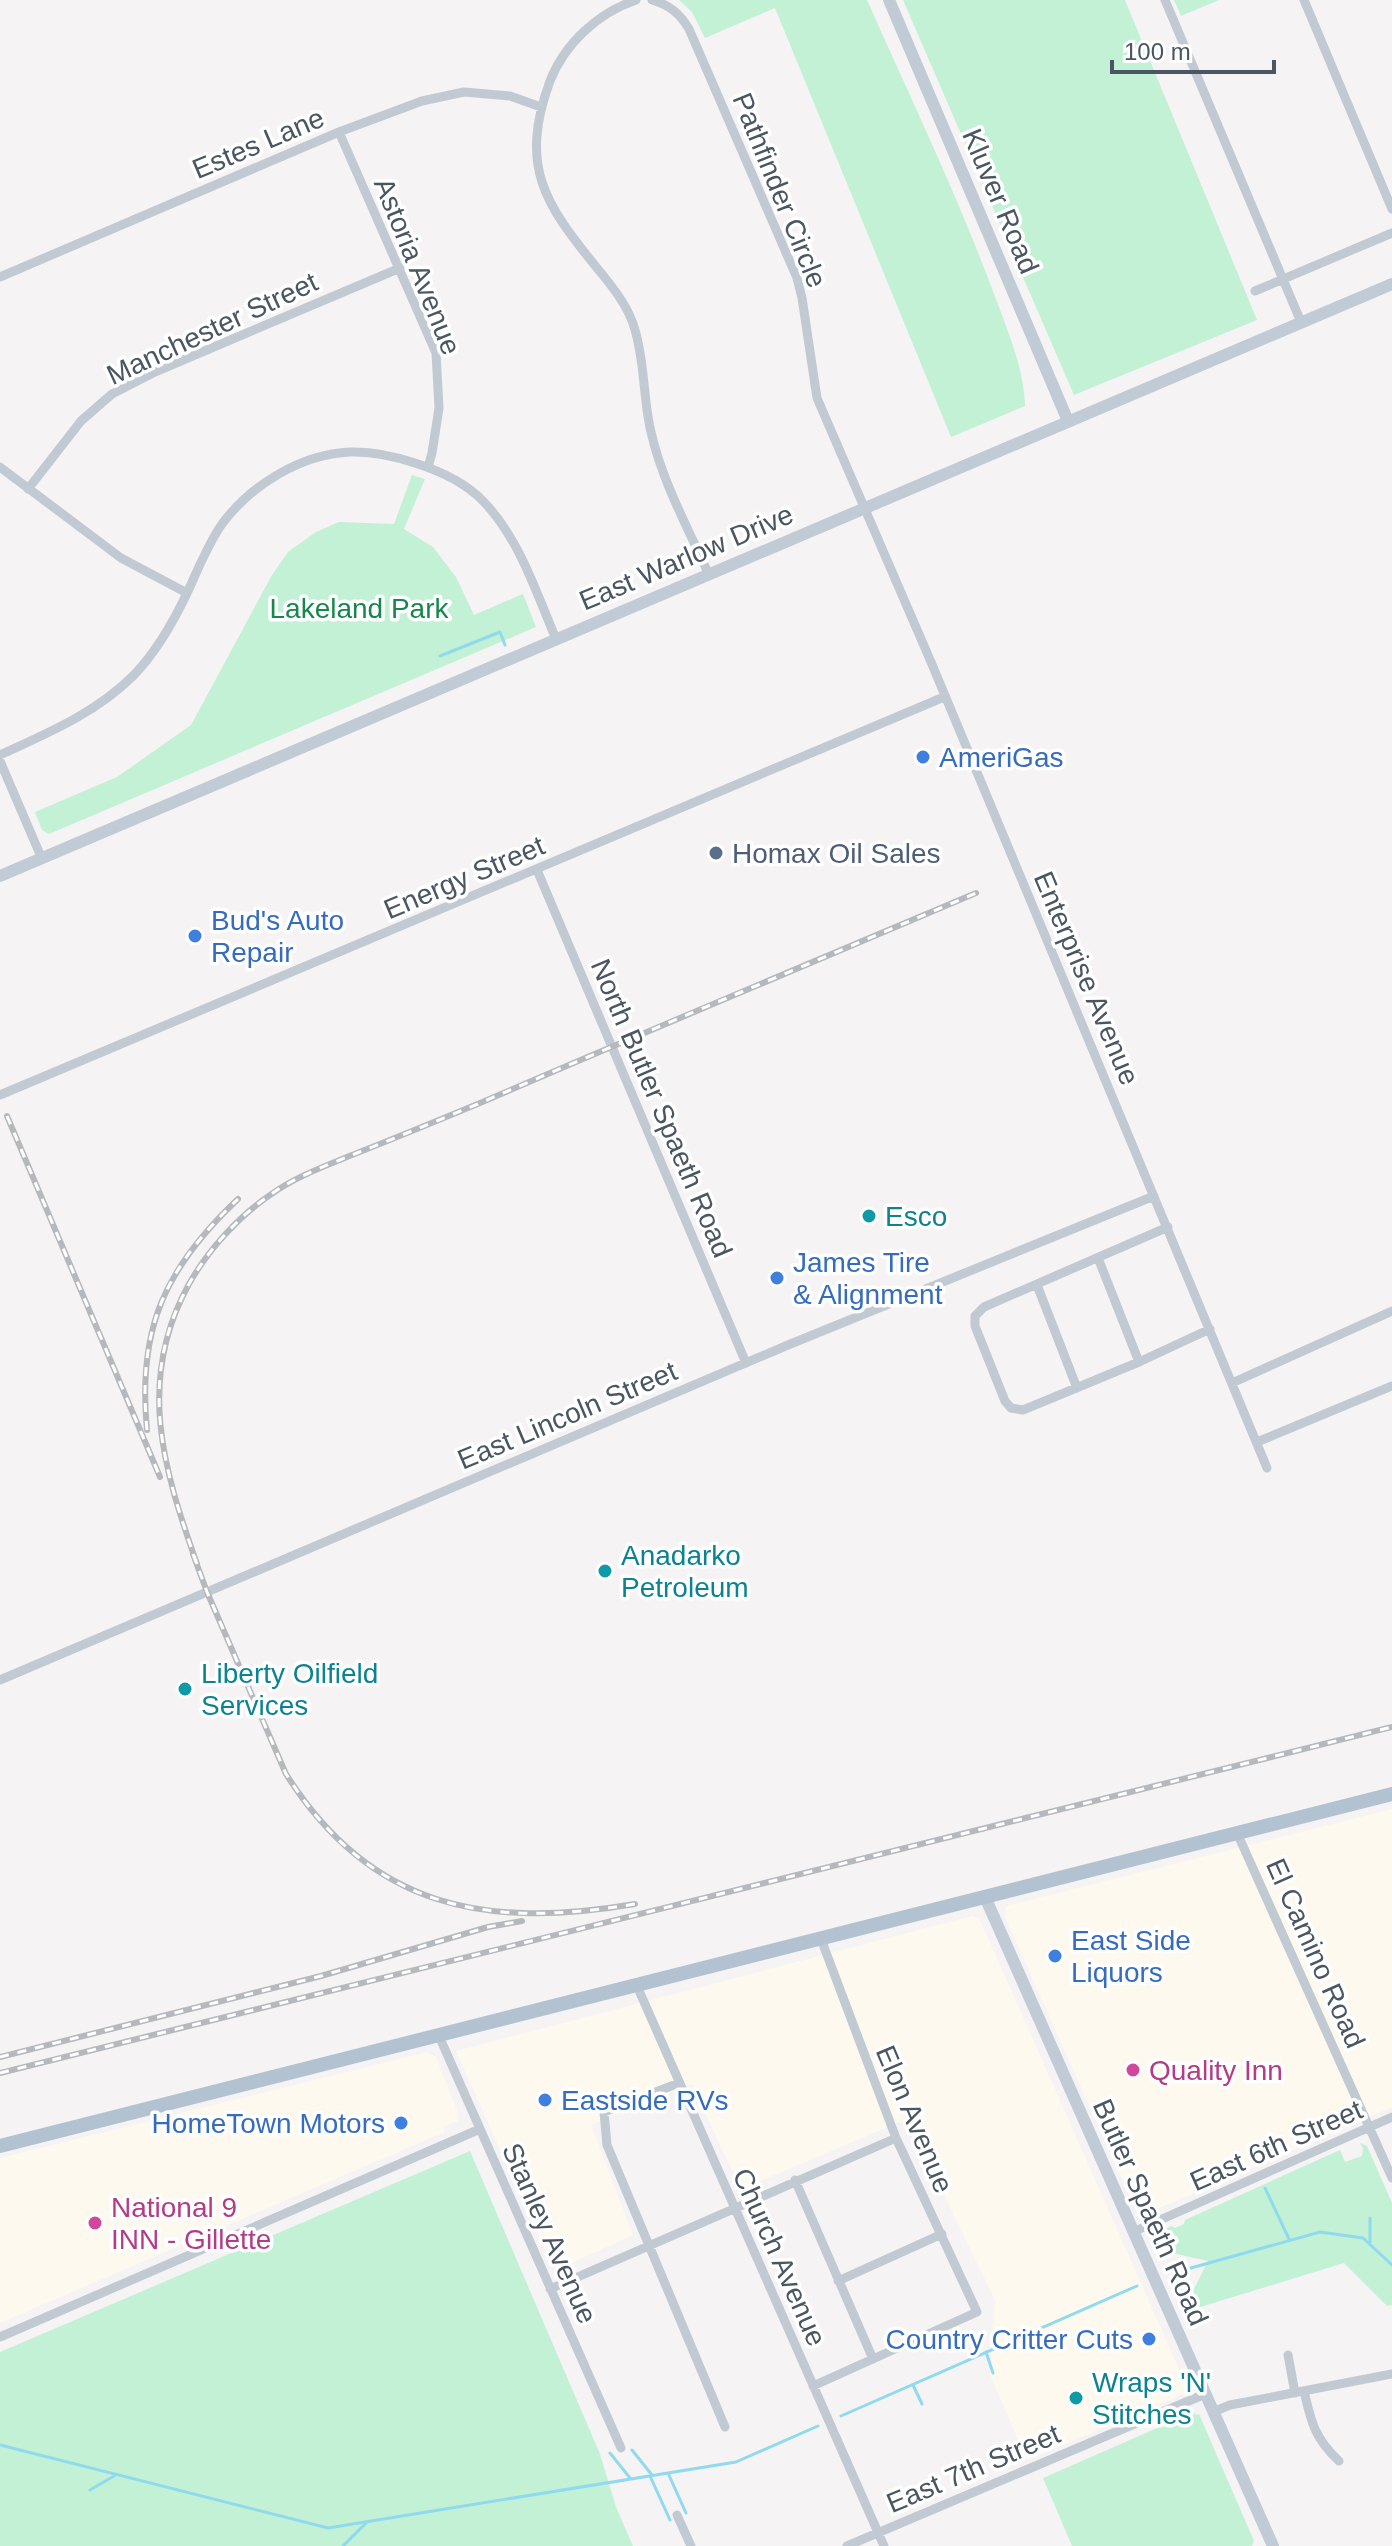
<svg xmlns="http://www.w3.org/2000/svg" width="1392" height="2546" font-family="Helvetica,sans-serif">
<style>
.commercial{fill:#fdf9ef}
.green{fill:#c3f1d5}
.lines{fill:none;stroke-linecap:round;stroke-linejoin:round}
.stream{stroke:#90daee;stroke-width:3}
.street{stroke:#c1cad2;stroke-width:9}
.secondary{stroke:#c1cbd6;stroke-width:12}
.primary{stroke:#b3c2d1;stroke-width:14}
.rail-casing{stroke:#b5b8bd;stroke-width:6}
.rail{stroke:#fff;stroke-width:3;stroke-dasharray:9;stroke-linecap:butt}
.shop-dot{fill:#3f7fe0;stroke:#fff;stroke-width:3}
.service-dot{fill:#5c6f8a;stroke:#fff;stroke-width:3}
.culture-dot{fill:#0f9aa8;stroke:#fff;stroke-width:3}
.hotel-dot{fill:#d1479c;stroke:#fff;stroke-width:3}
.labels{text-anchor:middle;stroke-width:7;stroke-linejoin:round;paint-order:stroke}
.street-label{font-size:28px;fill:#4a5661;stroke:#fff}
.park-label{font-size:28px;fill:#17864f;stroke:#fff}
.shop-label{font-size:28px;fill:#366cbe;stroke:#fff;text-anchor:start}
.service-label{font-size:28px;fill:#4e5e75;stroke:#fff;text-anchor:start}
.culture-label{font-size:28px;fill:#0d838f;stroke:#fff;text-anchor:start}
.hotel-label{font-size:28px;fill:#b23c85;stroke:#fff;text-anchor:start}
</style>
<rect width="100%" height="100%" fill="#f5f3f3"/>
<!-- commercial -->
<path class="commercial" d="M1392,1809V2107L1139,2217L1005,1917L1006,1906Z
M972,1916L980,1920L1187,2387L1184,2394L1027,2460L990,2375L995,2300L907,2119L741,2189L691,2084L591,2125L633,2235L563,2267L552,2265L456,2051Z
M427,2052L436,2057L458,2113V2121L444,2127L445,2132L0,2323V2158Z"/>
<!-- green -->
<path class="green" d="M679,0H867C910,97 957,194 994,294C1007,329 1024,368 1025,406L951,437L775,8L705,38L692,12Z
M903,0H1125L1257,320L1074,395Z
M1174,0H1219L1181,16Z
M412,475L425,479L404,529L433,547L456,577L474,615L523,594L536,627L49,834L42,830L35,812L117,777L191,725L272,575L288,552L316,532L339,522L394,524Z
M1360,2143L1367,2146L1392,2203V2305L1387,2306L1344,2263L1184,2312L1175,2287L1192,2293L1208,2261L1163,2251L1155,2234L1171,2226L1175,2228L1184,2224L1185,2220L1340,2150L1345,2162L1362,2156L1363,2149Z
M470,2151L600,2454L616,2507L633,2546H0V2352Z
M1194,2412L1196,2415L1199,2414L1254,2541L1252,2546H1072L1043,2478Z"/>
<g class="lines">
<!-- stream -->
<path class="stream" d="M440,656L500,632L505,645
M1265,2188L1289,2239
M1370,2218V2242
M1173,2273L1320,2232L1363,2238L1392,2265
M986,2352L993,2373
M913,2385L922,2404
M841,2416L1137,2286
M0,2445L328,2528L736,2462L818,2426
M632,2450L652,2475
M610,2453L630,2478
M668,2473L686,2513
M650,2476L670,2520
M90,2490L114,2476
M343,2546L366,2523"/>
<!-- street -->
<path class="street" d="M636,0C598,13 565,43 550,81C519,166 544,203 597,268C612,286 629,307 635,330C645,363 643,399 651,432C662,481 688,528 708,573
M652,0C670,5 680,14 689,29L797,278L802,298L817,398L931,662L1267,1468
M1165,0L1301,322
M1304,0L1392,209
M339,132L436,353L439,408L432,453L428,467
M0,277L339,132L422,101L464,92L510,96L541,107
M1255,291L1392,233
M0,467L121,558L187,593
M28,489L81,421L112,394L155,372L400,268
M0,755C48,733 96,713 134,675C157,651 175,619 189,589C199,567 208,544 222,524C251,485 301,454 350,452C372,451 394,456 415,463C440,471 465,482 483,501C519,538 536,592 556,639
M0,761L42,859
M537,870L746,1363
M0,1095L944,697
M1168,1227L984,1307L975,1316V1326L1005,1401L1011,1408L1023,1410L1139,1362L1210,1329
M1098,1258L1139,1362
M1037,1285L1077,1388
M1232,1383L1392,1311
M1257,1442L1392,1386
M0,1680L788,1345L1154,1196
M1238,1835L1392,2178
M637,1986L884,2546
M439,2036L621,2448
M679,2083L604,2112L607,2145L725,2427
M795,2180L873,2359
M1133,2232L1392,2117
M838,2281L942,2234
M550,2289L896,2138
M0,2337L480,2129
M1288,2355L1295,2393
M813,2386L977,2312L896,2138L821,1939
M1304,2391C1311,2422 1315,2439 1339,2461
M1213,2412L1230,2405L1392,2374
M677,2515L691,2546
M847,2546L1205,2394"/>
<!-- secondary -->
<path class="secondary" d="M889,0L1068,421
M0,876L1392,284
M985,1897L1273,2546"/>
<!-- primary -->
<path class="primary" d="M0,2146L1392,1794"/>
<!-- rail casing -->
<g class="rail-casing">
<path id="rail" d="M7,1116L160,1477
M147,1430C137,1329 165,1268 238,1199
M193,1554L207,1592L286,1774C371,1909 486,1929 635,1904
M197,1564C163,1468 136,1380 189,1284C208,1250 238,1217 270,1195C296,1176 328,1165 357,1153C398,1137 439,1120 480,1103C645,1032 811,963 976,893
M0,2057L321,1976L488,1927L522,1921
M0,2073L1392,1727"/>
</g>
<!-- rail -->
<use href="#rail" class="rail"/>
</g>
<!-- markers -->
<g class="shop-dot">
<circle cx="923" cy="757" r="8"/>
<circle cx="195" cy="936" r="8"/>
<circle cx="777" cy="1278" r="8"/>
<circle cx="1055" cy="1956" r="8"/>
<circle cx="545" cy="2100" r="8"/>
<circle cx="401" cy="2123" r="8"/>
<circle cx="1149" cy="2339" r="8"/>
</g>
<circle class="service-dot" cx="716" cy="853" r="8"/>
<g class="culture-dot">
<circle cx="869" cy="1216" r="8"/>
<circle cx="605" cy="1571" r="8"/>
<circle cx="185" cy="1689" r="8"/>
<circle cx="1076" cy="2398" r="8"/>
</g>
<g class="hotel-dot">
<circle cx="1133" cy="2070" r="8"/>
<circle cx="95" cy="2223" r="8"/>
</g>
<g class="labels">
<!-- street labels -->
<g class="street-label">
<text transform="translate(258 143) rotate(-23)" y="10">Estes Lane</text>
<text transform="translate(780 190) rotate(68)" y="10">Pathfinder Circle</text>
<text transform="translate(1001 201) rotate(67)" y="10">Kluver Road</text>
<text transform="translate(418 266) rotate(68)" y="10">Astoria Avenue</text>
<text transform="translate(212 328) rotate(-25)" y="10">Manchester Street</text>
<text transform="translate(686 557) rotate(-23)" y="10">East Warlow Drive</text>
<text transform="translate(464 877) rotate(-23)" y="10">Energy Street</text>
<text transform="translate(1087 978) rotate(67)" y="10">Enterprise Avenue</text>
<text transform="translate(662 1108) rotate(67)" y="10">North Butler Spaeth Road</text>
<text transform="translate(567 1415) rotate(-23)" y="10">East Lincoln Street</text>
<text transform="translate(1316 1953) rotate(66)" y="10">El Camino Road</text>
<text transform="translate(915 2119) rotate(67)" y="10">Elon Avenue</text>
<text transform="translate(1276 2145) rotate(-24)" y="10">East 6th Street</text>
<text transform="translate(1151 2212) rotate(66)" y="10">Butler Spaeth Road</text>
<text transform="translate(550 2233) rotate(66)" y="10">Stanley Avenue</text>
<text transform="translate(780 2257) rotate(66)" y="10">Church Avenue</text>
<text transform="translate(973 2468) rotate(-23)" y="10">East 7th Street</text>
</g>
<!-- park labels -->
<g class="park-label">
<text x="359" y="618">Lakeland Park</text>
</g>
<!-- shop labels -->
<g class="shop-label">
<text x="939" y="767">AmeriGas</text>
<text x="211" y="930">Bud's Auto<tspan x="211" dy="32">Repair</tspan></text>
<text x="793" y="1272">James Tire<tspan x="793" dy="32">&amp; Alignment</tspan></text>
<text x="1071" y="1950">East Side<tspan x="1071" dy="32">Liquors</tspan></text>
<text x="561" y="2110">Eastside RVs</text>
<text x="385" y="2133" text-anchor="end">HomeTown Motors</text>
<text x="1133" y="2349" text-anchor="end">Country Critter Cuts</text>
</g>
<!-- service labels -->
<g class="service-label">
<text x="732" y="863">Homax Oil Sales</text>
</g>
<!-- culture labels -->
<g class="culture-label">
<text x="885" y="1226">Esco</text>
<text x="621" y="1565">Anadarko<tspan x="621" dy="32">Petroleum</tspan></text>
<text x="201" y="1683">Liberty Oilfield<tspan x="201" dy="32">Services</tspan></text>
<text x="1092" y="2392">Wraps 'N'<tspan x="1092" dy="32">Stitches</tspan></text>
</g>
<!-- hotel labels -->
<g class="hotel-label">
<text x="1149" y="2080">Quality Inn</text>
<text x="111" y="2217">National 9<tspan x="111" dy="32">INN - Gillette</tspan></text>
</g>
</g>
<!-- scale -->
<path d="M1112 60v12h162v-12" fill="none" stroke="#4a5661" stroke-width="4"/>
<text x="1124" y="60" font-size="24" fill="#4a5661" stroke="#ffffff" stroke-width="6" paint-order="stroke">100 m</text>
</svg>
